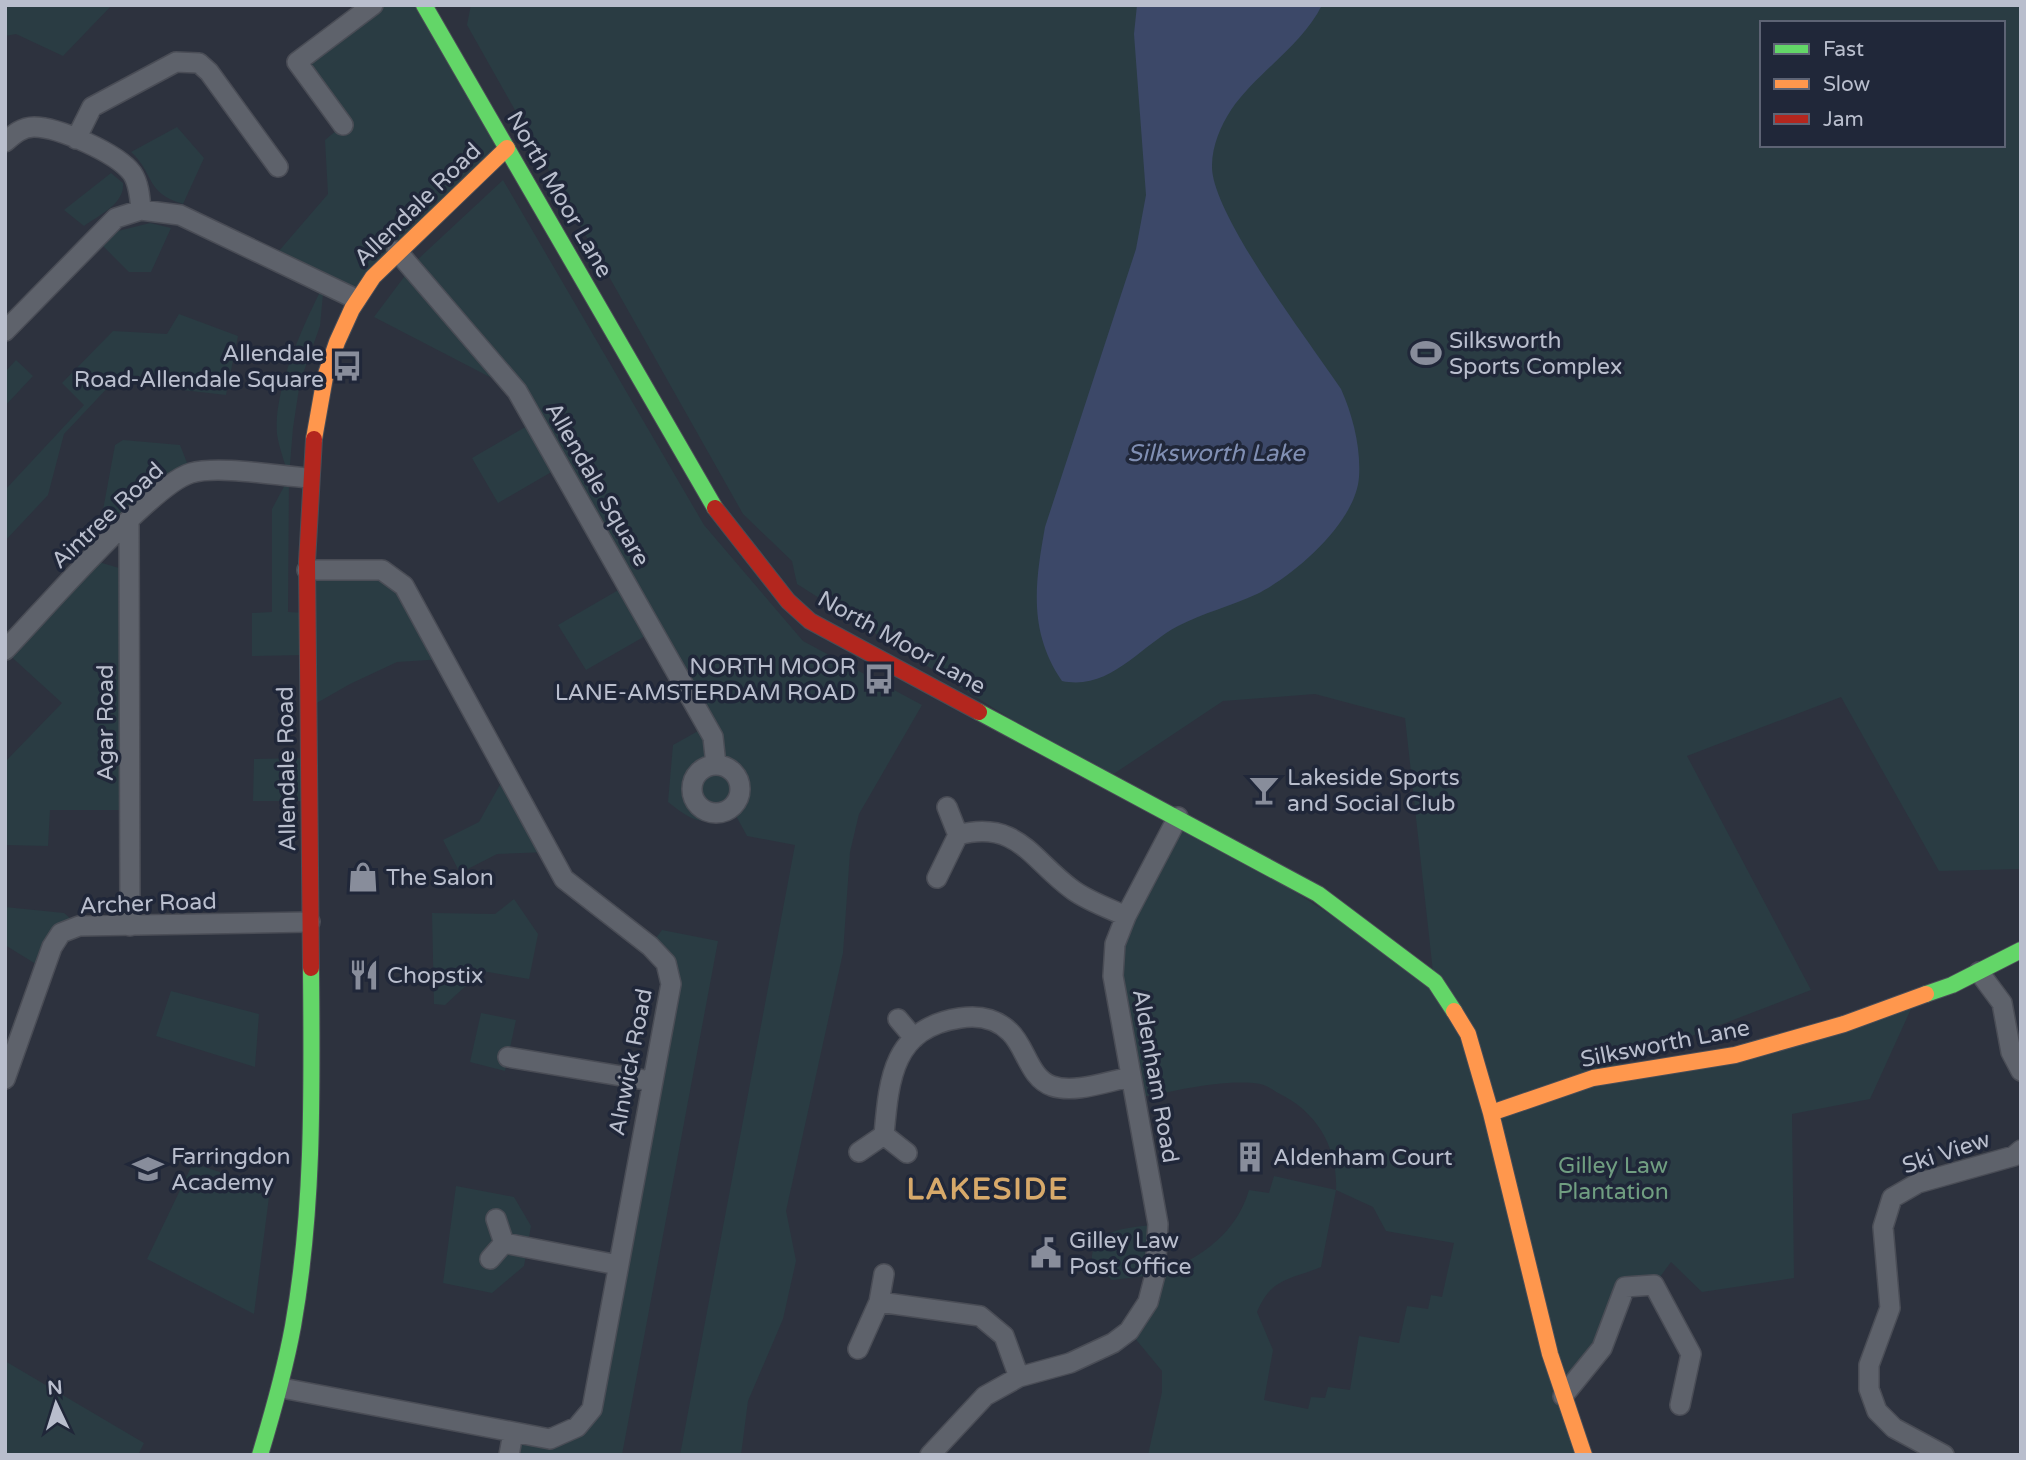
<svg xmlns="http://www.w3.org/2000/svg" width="2026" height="1460" font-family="'Varela Round',sans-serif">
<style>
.green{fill:#2a3c43;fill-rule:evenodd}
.water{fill:#3c4868}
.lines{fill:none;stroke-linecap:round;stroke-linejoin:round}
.street-casing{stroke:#4a4d56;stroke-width:22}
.fast-casing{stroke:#4a4d56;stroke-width:18}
.slow-casing{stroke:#4a4d56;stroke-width:18}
.jam-casing{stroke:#4a4d56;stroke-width:18}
.street{stroke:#5e626b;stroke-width:19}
.fast{stroke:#63d668;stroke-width:16}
.slow{stroke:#ff974d;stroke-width:16}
.jam{stroke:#b3261e;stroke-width:16}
.labels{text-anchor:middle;stroke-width:7;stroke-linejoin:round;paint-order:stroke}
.street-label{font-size:23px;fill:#b9becd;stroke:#202739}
.poi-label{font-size:23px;fill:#b9becd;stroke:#202739;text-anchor:start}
.park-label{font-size:23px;fill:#709e81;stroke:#202739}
.water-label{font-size:24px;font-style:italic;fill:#808fb3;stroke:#202739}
.district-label{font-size:30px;font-weight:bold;letter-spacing:2px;fill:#d7a96a;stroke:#202739}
</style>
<rect width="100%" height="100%" fill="#2d323e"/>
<!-- green -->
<path class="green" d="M5,5H112L63,56L16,34L5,36Z
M373,5H424L507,148L356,299L324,284L320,326L300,382L293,428L289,477L288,612L307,613V570H382L444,659L397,662L350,684L308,708L307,655L252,656V613L272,612V509L289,477C285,463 279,448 277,434C273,390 304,323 324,284L272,259L328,194L325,140L343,125L297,62Z
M471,5H2021V869L1939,871L1841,697L1687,756L1811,990L1523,1101L1916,998L1870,1099L1792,1114L1794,1278L1702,1292L1671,1262L1654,1285L1625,1287L1602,1348L1563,1395L1584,1455H1148L1162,1392V1371L1129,1331L1154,1275L1112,1280L1092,1262C1090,1227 1132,1228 1158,1224L1156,1275C1198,1260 1236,1235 1249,1190L1269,1193L1274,1176L1336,1190C1338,1148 1317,1112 1280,1094C1274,1091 1267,1085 1260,1084C1224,1078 1173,1092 1136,1098L1115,943L1178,817L1434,981L1405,718L1315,694L1223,701L1106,779L797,584L792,561L743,514L467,25ZM1762,23H2003V145H1762ZM1336,1190L1373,1207L1386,1231L1454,1243L1442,1297L1431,1295L1428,1309L1407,1306L1399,1343L1359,1336L1350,1390L1328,1387L1325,1398L1311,1397L1308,1409L1264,1400L1273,1350L1257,1312C1271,1278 1289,1280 1321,1267Z
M177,127L204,158L183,204C145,193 155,174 131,152Z
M111,173L123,183C125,204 99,215 84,226L64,210Z
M503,180L704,525L803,641L922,705L859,814L850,852L843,953L786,1211L796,1261L783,1319L748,1401L741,1455H680L795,845L747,836L735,814C704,828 692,821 668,802L673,745L707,726L654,631L586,670L558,625L627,585L560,467L498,503L472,458L534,422L517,391L374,317L416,261Z
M150,223L171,228L151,272H129L102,245L118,231Z
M179,314L238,336L226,395L113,382L64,434L48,495L5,541V490L84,405L62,383L113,331L167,334Z
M16,360L33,376L5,406V372Z
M123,440L180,445L191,473L122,528L103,510L115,445Z
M92,560L129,571V810H50L48,846L5,845V762L62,703L5,651Z
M308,758L309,801H253L254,759Z
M506,774L549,852L497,854L460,873L443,840L479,822Z
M514,899L538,934L529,979L482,971L445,1005L434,1004L432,913L495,914Z
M5,907L64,913L79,926L44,969L5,945Z
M662,930L718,941L622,1455H509L513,1433L550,1439L592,1409L671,984L650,946Z
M171,991L259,1014L255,1067L156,1036Z
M481,1013L516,1020L505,1071L470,1062Z
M193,1163L270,1189L254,1314L147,1259Z
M456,1186L514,1197L531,1226L524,1266L492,1293L443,1283Z
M5,1361L144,1443L138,1455H5Z"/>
<!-- water -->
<path class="water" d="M1137,5H1322C1302,46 1257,72 1231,110C1221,125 1212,146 1212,165C1210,213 1311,344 1341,389C1353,416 1361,448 1359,477C1356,522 1295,575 1257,594C1231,606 1203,613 1178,626C1140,646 1110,691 1062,681C1028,631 1035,583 1045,527L1136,249L1146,195L1134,34Z"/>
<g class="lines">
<!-- street casing -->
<g class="street-casing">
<path id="street" d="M343,125L297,62L373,5
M76,139L92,107L176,62L199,63L209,72L278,167
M5,142C14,134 22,127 34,127C58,127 117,153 132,173C139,183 140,198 141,210
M397,251L517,391L713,737L716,765
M5,331L116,218L141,210L180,215L356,299
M129,521L130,926
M5,650C39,615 152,484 191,473C219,465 278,476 309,478
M692 789a24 24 0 1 1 48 0a24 24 0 1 1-48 0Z
M947,807L958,835
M937,878L958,835C1018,819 1032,861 1073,890C1088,901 1108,908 1126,916
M1979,972L2002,1003L2011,1052L2021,1071
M898,1019L914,1038
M508,1057L651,1081
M5,1079L52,947L61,933L79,926L310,922
M884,1135C889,1078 893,1028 960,1018C979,1015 996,1018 1010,1032C1026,1047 1029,1078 1052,1086C1075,1094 1108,1081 1131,1077
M859,1152L884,1135L907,1153
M504,1243L618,1265
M490,1259L504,1243L496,1219
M879,1302L884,1274
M858,1349L879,1302L980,1316L1004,1336L1019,1377
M282,1388L550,1439L577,1427L592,1409L671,984L666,963L650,946L564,879L404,586L382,570H307
M1563,1396L1602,1348L1625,1287L1654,1285L1691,1354L1680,1405
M509,1455L513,1433
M930,1455L985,1396L1019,1377L1070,1363L1113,1343L1129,1331L1148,1302L1155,1275L1158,1224L1113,976L1115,944L1126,916L1178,817
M1944,1455L1894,1428L1877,1411L1869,1389V1365L1890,1308L1883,1227L1892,1198L1918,1183L2014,1156L2021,1150"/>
</g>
<!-- fast casing -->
<g class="fast-casing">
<path id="fast" d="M424,5L715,508
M979,712L1318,894L1435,982L1454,1011
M1926,994L1952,985L2021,950
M260,1455C273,1412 285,1370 293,1326C314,1208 312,1087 311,968"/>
</g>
<!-- slow casing -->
<g class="slow-casing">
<path id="slow" d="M314,439L325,377L337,342L352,309L373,277L507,148
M1454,1011L1468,1034L1491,1113L1550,1354L1584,1455
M1491,1113L1593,1078L1735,1055L1844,1024L1926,994"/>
</g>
<!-- jam casing -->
<g class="jam-casing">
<path id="jam" d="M715,508L788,601L810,621L979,712
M311,968L307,562L314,439"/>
</g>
<!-- street -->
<use href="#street" class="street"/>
<!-- fast -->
<use href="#fast" class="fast"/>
<!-- slow -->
<use href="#slow" class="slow"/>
<!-- jam -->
<use href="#jam" class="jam"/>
</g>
<!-- icons -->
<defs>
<g id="stadium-bare" transform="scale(2.415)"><path d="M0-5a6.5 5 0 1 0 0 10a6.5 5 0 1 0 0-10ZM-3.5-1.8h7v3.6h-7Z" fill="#888d9b" stroke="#202739" stroke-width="2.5" paint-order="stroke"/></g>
<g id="bus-bare" transform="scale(2.415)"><path d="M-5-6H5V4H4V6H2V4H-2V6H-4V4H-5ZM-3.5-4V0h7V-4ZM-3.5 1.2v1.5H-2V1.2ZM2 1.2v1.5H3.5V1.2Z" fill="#888d9b" stroke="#202739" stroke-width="2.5" paint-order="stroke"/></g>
<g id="bar-bare" transform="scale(2.415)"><path d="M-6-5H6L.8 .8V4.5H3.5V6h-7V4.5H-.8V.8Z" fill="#888d9b" stroke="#202739" stroke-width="2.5" paint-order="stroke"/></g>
<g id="shop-bare" transform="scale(2.415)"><path d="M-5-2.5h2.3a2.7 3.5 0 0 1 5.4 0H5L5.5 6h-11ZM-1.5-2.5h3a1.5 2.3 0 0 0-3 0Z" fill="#888d9b" stroke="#202739" stroke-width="2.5" paint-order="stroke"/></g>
<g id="restaurant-bare" transform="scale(2.415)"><path d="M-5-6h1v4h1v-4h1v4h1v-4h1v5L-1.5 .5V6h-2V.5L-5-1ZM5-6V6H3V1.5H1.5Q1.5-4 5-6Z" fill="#888d9b" stroke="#202739" stroke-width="2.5" paint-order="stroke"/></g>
<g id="building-bare" transform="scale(2.415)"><path d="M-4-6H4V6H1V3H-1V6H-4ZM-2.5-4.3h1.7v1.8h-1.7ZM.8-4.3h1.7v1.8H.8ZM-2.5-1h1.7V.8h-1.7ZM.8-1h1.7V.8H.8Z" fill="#888d9b" stroke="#202739" stroke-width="2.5" paint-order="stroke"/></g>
<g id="school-bare" transform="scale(2.415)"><path d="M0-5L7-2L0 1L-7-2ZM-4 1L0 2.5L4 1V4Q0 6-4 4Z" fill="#888d9b" stroke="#202739" stroke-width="2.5" paint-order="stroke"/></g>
<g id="civic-bare" transform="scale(2.415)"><path d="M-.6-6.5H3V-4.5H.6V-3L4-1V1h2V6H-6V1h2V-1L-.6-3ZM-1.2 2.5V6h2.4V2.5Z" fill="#888d9b" stroke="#202739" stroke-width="2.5" paint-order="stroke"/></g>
</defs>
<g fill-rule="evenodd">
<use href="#stadium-bare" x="1426" y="353"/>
<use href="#bus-bare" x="347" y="366"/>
<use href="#bus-bare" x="879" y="679"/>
<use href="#bar-bare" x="1264" y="790"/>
<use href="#shop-bare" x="363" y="877"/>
<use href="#restaurant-bare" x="364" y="975"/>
<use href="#building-bare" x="1250" y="1157"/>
<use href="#school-bare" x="148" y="1169"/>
<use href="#civic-bare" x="1046" y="1253"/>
</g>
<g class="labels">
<!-- street labels -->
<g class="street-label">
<text transform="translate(560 194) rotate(60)" y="8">North Moor Lane</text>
<text transform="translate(417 204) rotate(-44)" y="8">Allendale Road</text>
<text transform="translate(598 484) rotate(60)" y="8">Allendale Square</text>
<text transform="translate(107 515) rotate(-43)" y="8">Aintree Road</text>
<text transform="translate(902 642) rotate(29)" y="8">North Moor Lane</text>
<text transform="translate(105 723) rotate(-90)" y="8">Agar Road</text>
<text transform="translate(286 769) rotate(-91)" y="8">Allendale Road</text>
<text transform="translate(148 903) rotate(-2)" y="8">Archer Road</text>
<text transform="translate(1665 1043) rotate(-11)" y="8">Silksworth Lane</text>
<text transform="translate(630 1062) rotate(-79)" y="8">Alnwick Road</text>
<text transform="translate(1156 1076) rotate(80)" y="8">Aldenham Road</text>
<text transform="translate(1946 1152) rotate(-18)" y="8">Ski View</text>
</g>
<!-- poi labels -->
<g class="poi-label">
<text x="1449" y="348">Silksworth<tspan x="1449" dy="26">Sports Complex</tspan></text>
<text x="324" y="361" text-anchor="end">Allendale<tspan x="324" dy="26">Road-Allendale Square</tspan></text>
<text x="856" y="674" text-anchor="end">NORTH MOOR<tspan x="856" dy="26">LANE-AMSTERDAM ROAD</tspan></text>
<text x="1287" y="785">Lakeside Sports<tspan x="1287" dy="26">and Social Club</tspan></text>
<text x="386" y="885">The Salon</text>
<text x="387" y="983">Chopstix</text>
<text x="171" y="1164">Farringdon<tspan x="171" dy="26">Academy</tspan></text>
<text x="1273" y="1165">Aldenham Court</text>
<text x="1069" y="1248">Gilley Law<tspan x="1069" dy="26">Post Office</tspan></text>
</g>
<!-- park labels -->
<g class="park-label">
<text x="1613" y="1173">Gilley Law<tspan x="1613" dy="26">Plantation</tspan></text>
</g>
<!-- water labels -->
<g class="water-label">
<text x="1216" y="461">Silksworth Lake</text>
</g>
<!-- district labels -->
<g class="district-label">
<text x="988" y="1199">LAKESIDE</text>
</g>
</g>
<!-- border -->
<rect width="2026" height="1460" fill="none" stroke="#b9becd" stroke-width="14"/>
<!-- legend -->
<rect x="1760" y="21" width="245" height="126" fill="#202739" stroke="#5d6374" stroke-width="2"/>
<rect x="1774" y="44" width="35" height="10" fill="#63d668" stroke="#5d6374" stroke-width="2"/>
<text x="1823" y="56" font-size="21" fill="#b9becd">Fast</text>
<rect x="1774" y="79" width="35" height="10" fill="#ff974d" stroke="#5d6374" stroke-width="2"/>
<text x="1823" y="91" font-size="21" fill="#b9becd">Slow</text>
<rect x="1774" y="114" width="35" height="10" fill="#b3261e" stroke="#5d6374" stroke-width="2"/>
<text x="1823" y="126" font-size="21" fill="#b9becd">Jam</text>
<!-- north arrow -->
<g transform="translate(56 1404) rotate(356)" stroke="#202739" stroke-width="5" paint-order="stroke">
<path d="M0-5L12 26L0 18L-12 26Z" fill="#b9becd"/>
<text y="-10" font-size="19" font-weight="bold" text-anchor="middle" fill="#b9becd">N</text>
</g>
</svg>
